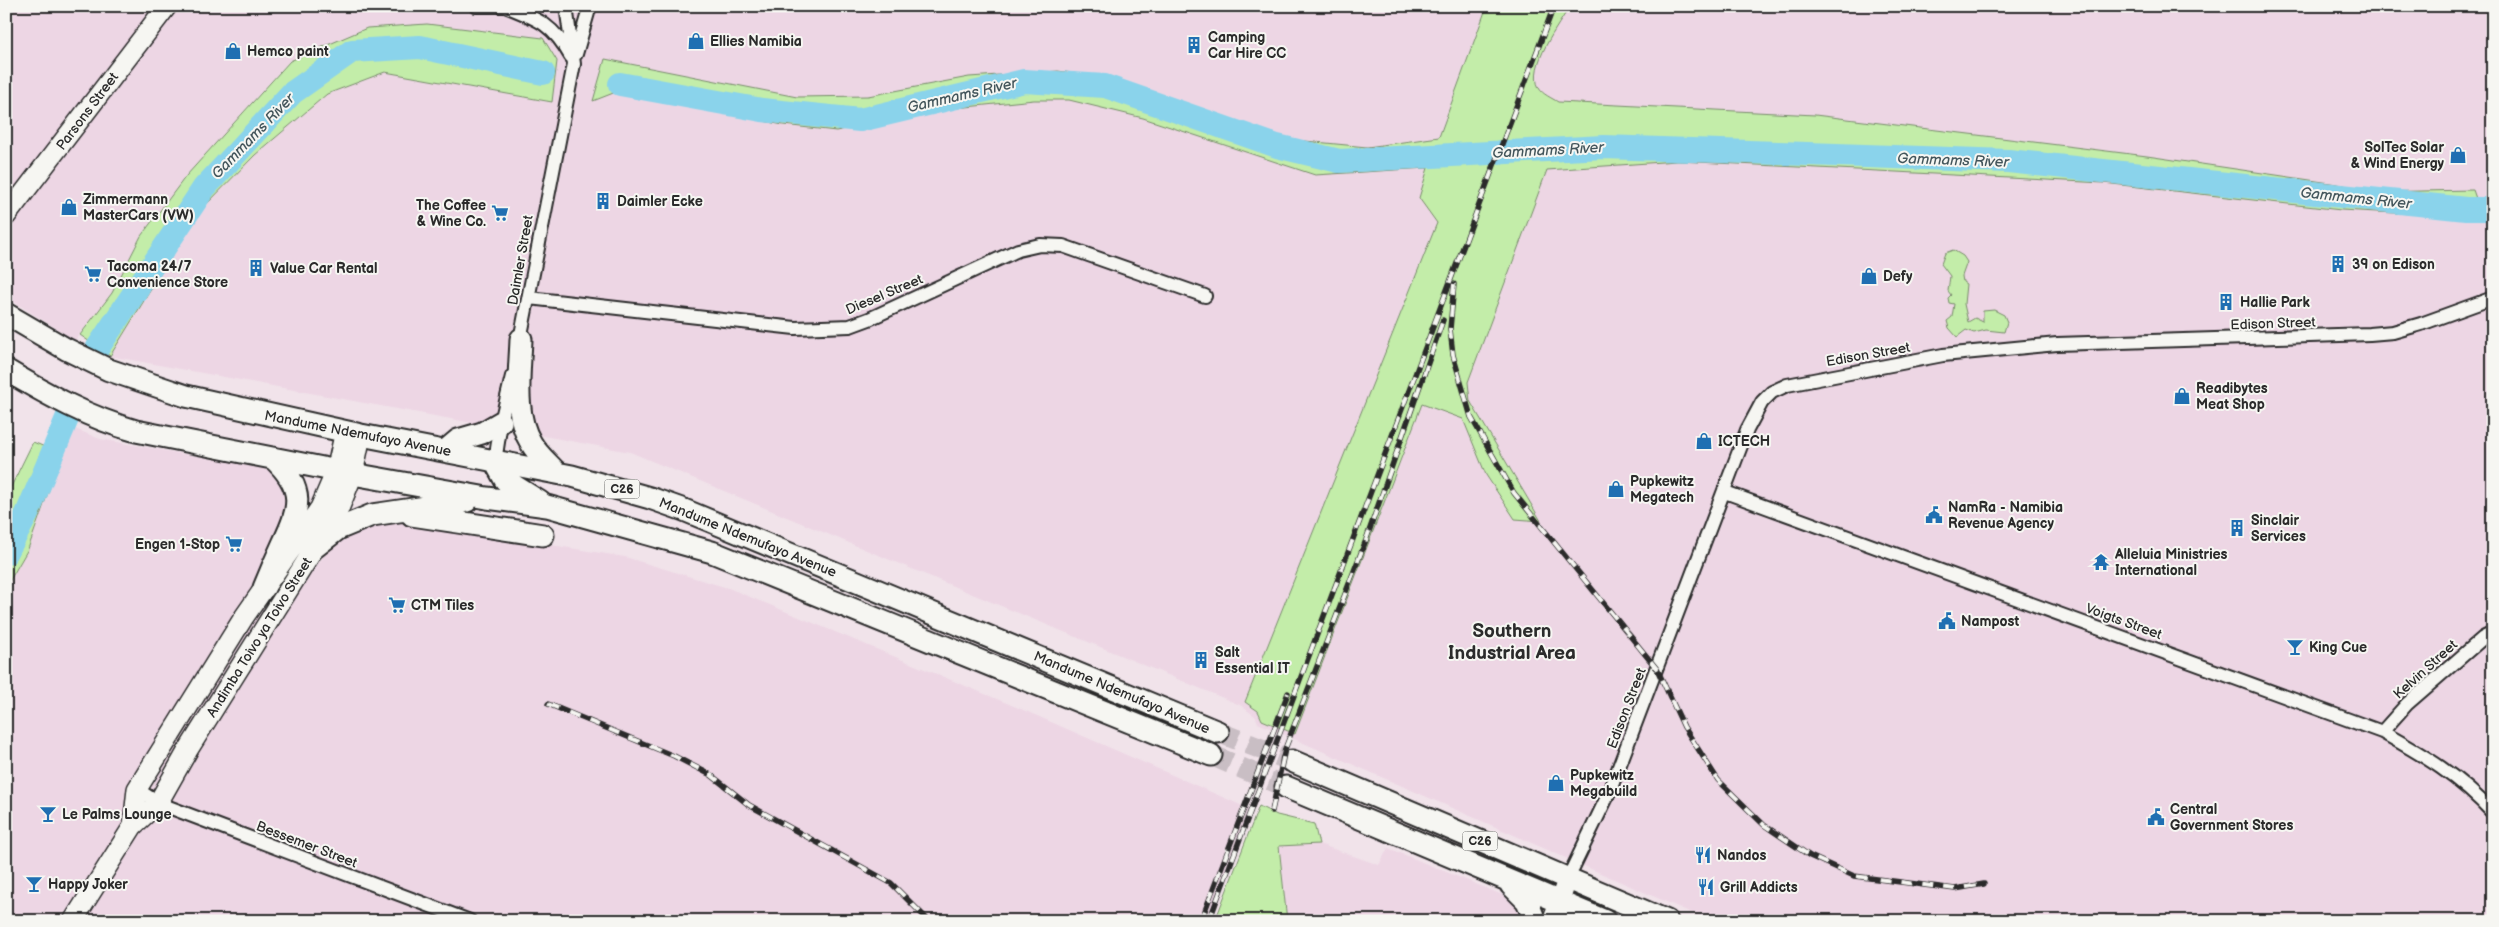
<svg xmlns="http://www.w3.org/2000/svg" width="2499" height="927" font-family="'Balsamiq Sans',sans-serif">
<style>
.built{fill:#edd6e4}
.green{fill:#c3eda9;stroke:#778c6a}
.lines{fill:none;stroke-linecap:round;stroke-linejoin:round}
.river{stroke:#8ad3eb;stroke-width:24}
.primary-tunnel{stroke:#c9bec4;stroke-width:21;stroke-dasharray:21 11;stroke-linecap:butt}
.street-casing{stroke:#2b2b2b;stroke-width:16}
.secondary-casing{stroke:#2b2b2b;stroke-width:22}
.primary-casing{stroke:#2b2b2b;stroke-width:25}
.street{stroke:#f6f6f2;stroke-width:12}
.secondary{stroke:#f6f6f2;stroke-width:19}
.primary{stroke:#f6f6f2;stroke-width:21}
.rail-casing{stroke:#2b2b2b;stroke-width:5.5}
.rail{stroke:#f6f6f2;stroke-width:4;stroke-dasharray:11;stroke-linecap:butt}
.labels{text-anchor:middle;stroke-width:4;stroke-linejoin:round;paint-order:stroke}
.shield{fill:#f6f6f2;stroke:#686867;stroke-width:1}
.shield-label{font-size:12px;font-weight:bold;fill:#2b2b2b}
.poi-label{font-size:14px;font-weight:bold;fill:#2b2b2b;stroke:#f6f6f2;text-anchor:start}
.street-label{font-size:14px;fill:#2b2b2b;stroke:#f6f6f2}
.water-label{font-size:15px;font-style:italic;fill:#43555b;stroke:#f6f6f2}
.district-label{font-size:19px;font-weight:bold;fill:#2b2b2b;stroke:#f6f6f2}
</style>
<rect width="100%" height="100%" fill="#f1e3ea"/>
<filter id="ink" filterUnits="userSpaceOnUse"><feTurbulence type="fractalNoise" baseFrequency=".02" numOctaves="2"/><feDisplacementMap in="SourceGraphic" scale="10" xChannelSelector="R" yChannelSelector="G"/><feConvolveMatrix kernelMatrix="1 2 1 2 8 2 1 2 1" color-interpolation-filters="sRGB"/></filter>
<g filter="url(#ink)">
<!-- built -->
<path class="built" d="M6,6H2493V921H1710L1258,723L1256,717L1240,705L630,452L110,356L198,213L255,155L327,94L385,72L551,102L557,61L290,60L186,176L141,236L112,293L75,340L6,297Z
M73,428L100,439L279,471L291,495L285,521L262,567L299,590L339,535L385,518L625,557L731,589L1028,712L1252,810L1209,921H6V587L28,549Z
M1319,844L1379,865L1388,848L1517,901L1521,921H1287L1279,845Z"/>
<!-- green -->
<path class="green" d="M1487,6H1570C1559,25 1527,66 1539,88C1542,94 1552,98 1558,102L1815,115L2147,156L2344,185L2368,192L2473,190L2483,218L2341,210L2103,183L1877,171L1677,161L1547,170L1468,382L1470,401L1541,521L1515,519L1486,475L1463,419L1422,404L1295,734L1262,720L1258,711L1245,702L1437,223L1419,198L1428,168L1315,175L1143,118L1069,100H1034L947,109L836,131L783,125L616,92L593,101L605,59L797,97L868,96L969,77L1058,71L1116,79L1246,127L1295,140L1367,147L1439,137Z
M427,24L543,38L557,61L552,102L385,72L327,94L255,155L198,213L110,356L80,335L112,293L141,236L186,176L290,61L367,28Z
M1953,250L1963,256L1967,262L1962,276L1963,282L1966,284L1964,304L1968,322L1975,318L1983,322V311L1994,310L2004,315L2007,322L2004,332L1986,330L1974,333L1966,330L1957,337L1949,328L1947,321L1952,317L1954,304L1949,303L1948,298L1951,295L1948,291L1950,276L1941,264L1945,253Z
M33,442L62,454L28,549L6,587V497Z
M1259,806L1277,815L1314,824L1319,844L1279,846L1287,921H1215Z"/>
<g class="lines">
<!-- river -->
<path class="river" d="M620,84L762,110L860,120L1024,81L1105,86L1277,146L1339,161L1604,147L2008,161L2466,209H2493
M97,349L204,188L292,93L352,51L420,47L543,73
M6,553L27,514L71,409"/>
<!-- primary-tunnel -->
<path class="primary-tunnel" d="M1218,732L1292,761
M1211,755L1286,787"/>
<!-- street casing -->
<g class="street-casing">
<path id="street" d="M476,6H505
M505,6C538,19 553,24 571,57
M576,54L590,6
M529,298L795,328L850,326L869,319L1018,250L1040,245L1063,246L1205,296
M519,345L574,64L566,6
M495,462L501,422L512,376
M1725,492L2382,732C2425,756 2459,776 2493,813
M2382,732L2407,704L2483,638L2493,633
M137,789L158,803L470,921
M1568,878L1609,793L1747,430L1762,402L1772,392L1787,385L1943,355L2057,344L2370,334L2393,332L2421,324L2493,298"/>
</g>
<!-- secondary casing -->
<g class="secondary-casing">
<path id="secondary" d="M6,216L167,6
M133,826L137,789L244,617L320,508L336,471L345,431
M73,921L133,826L158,803L188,750L339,509L353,474L361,435
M1552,921L1568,878"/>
</g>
<!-- primary casing -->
<g class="primary-casing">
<path id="primary" d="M6,314L66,349L109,370L186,396L361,435L572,476L650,498L684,510L1218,732
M521,339C520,371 513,414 531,443C537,454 548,463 557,473
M6,370C48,395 89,418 136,431L353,474L487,498L547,506L712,552L1211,755
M445,451L458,440L482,433L501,422
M495,462L505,480L540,502
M412,515L543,535
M315,547L338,529L372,515L467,501
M264,588C270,573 276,559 283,544C300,508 306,489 273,458
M1292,761L1667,921
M1286,787L1605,921
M1511,885L1527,901L1535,921"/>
</g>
<!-- street -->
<use href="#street" class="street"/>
<!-- secondary -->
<use href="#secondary" class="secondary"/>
<!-- primary -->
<use href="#primary" class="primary"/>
<!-- rail casing -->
<g class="rail-casing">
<path id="rail" d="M1454,284L1450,329L1453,355L1471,417L1514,493L1657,669L1684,727L1718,780L1764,825L1810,856L1854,876L1955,889L1984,884
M548,704L674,756L711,775L749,805L891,883L929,921
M1272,811L1285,749L1366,540L1443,320
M1201,921L1288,693
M1209,921L1554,6"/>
</g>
<!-- rail -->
<use href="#rail" class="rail"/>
</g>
</g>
<!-- icons -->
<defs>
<g id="shop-bare" transform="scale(1.35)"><path d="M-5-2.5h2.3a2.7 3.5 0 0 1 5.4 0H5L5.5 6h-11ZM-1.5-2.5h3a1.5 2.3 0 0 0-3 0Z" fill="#1f6fb2" stroke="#f6f6f2" stroke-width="2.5" paint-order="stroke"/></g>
<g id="building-bare" transform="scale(1.35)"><path d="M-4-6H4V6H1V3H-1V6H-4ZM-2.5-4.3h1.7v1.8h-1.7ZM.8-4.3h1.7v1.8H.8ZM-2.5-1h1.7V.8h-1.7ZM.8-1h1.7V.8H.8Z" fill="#1f6fb2" stroke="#f6f6f2" stroke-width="2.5" paint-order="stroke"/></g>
<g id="supermarket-bare" transform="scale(1.35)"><path d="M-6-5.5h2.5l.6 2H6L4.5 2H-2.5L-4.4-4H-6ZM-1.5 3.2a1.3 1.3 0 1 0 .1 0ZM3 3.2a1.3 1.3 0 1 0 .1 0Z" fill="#1f6fb2" stroke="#f6f6f2" stroke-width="2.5" paint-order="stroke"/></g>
<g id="civic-bare" transform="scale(1.35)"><path d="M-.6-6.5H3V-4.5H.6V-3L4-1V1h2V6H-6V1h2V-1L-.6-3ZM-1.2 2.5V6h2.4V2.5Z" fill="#1f6fb2" stroke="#f6f6f2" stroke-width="2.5" paint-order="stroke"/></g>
<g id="temple-bare" transform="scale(1.35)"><path d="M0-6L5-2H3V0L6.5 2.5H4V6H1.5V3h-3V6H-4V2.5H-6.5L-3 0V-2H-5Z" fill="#1f6fb2" stroke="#f6f6f2" stroke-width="2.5" paint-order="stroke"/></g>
<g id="bar-bare" transform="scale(1.35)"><path d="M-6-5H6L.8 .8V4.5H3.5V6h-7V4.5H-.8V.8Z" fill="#1f6fb2" stroke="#f6f6f2" stroke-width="2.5" paint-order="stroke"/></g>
<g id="restaurant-bare" transform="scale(1.35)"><path d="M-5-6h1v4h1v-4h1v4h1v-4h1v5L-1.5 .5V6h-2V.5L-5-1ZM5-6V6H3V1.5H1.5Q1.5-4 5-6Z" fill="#1f6fb2" stroke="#f6f6f2" stroke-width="2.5" paint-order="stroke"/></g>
</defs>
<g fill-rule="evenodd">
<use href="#shop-bare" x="696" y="41"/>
<use href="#building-bare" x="1194" y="45"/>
<use href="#shop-bare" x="233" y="51"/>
<use href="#shop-bare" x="2458" y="155"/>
<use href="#building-bare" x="603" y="201"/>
<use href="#shop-bare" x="69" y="207"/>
<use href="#supermarket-bare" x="500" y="213"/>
<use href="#building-bare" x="2338" y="264"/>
<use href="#building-bare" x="256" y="268"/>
<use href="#supermarket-bare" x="93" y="274"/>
<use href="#shop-bare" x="1869" y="276"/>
<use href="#building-bare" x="2226" y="302"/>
<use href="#shop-bare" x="2182" y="396"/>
<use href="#shop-bare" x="1704" y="441"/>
<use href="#shop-bare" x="1616" y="489"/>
<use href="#civic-bare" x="1934" y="515"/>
<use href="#building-bare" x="2237" y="528"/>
<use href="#supermarket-bare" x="234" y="544"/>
<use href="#temple-bare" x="2101" y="562"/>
<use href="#supermarket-bare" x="397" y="605"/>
<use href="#civic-bare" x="1947" y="621"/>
<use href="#bar-bare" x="2295" y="647"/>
<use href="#building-bare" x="1201" y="660"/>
<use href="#shop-bare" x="1556" y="783"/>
<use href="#bar-bare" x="48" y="814"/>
<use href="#civic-bare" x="2156" y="817"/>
<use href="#restaurant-bare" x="1703" y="855"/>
<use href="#bar-bare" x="34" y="884"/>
<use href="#restaurant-bare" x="1706" y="887"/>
</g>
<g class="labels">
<!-- shield labels -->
<g class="shield">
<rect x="604.5" y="479.5" width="35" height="19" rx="4"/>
<rect x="1462.5" y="831.5" width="35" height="19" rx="4"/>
</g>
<g class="shield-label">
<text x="622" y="493">C26</text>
<text x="1480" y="845">C26</text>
</g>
<!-- poi labels -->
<g class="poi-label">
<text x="1208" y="42">Camping<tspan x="1208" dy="16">Car Hire CC</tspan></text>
<text x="710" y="46">Ellies Namibia</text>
<text x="247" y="56">Hemco paint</text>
<text x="2444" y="152" text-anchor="end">SolTec Solar<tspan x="2444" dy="16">&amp; Wind Energy</tspan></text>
<text x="83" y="204">Zimmermann<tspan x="83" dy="16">MasterCars (VW)</tspan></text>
<text x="617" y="206">Daimler Ecke</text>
<text x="486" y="210" text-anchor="end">The Coffee<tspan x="486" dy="16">&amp; Wine Co.</tspan></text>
<text x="2352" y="269">39 on Edison</text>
<text x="107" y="271">Tacoma 24/7<tspan x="107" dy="16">Convenience Store</tspan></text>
<text x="270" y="273">Value Car Rental</text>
<text x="1883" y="281">Defy</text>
<text x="2240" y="307">Hallie Park</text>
<text x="2196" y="393">Readibytes<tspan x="2196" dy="16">Meat Shop</tspan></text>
<text x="1718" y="446">ICTECH</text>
<text x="1630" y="486">Pupkewitz<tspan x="1630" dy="16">Megatech</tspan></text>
<text x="1948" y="512">NamRa - Namibia<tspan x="1948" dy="16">Revenue Agency</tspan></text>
<text x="2251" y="525">Sinclair<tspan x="2251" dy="16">Services</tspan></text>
<text x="220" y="549" text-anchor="end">Engen 1-Stop</text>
<text x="2115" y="559">Alleluia Ministries<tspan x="2115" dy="16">International</tspan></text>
<text x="411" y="610">CTM Tiles</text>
<text x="1961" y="626">Nampost</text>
<text x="2309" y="652">King Cue</text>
<text x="1215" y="657">Salt<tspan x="1215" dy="16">Essential IT</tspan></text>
<text x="1570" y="780">Pupkewitz<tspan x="1570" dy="16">Megabuild</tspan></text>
<text x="2170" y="814">Central<tspan x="2170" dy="16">Government Stores</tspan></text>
<text x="62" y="819">Le Palms Lounge</text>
<text x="1717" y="860">Nandos</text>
<text x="48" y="889">Happy Joker</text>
<text x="1720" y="892">Grill Addicts</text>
</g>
<!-- street labels -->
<g class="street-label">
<text transform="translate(87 111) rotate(-53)" y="5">Parsons Street</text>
<text transform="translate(520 260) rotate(-80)" y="5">Daimler Street</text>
<text transform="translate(884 294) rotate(-23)" y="5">Diesel Street</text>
<text transform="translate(2273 323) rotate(-2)" y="5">Edison Street</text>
<text transform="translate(1868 354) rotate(-10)" y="5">Edison Street</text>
<text transform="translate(358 433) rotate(11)" y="5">Mandume Ndemufayo Avenue</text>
<text transform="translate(748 537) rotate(22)" y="5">Mandume Ndemufayo Avenue</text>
<text transform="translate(2124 621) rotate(20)" y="5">Voigts Street</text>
<text transform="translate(259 637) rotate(-58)" y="5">Andimba Toivo ya Toivo Street</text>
<text transform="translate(2425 669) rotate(-42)" y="5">Kelvin Street</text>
<text transform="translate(1122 692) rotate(23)" y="5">Mandume Ndemufayo Avenue</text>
<text transform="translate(1626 708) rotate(-69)" y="5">Edison Street</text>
<text transform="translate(307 844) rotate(21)" y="5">Bessemer Street</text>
</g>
<!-- water labels -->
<g class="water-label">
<text transform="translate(962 95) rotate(-13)" y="5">Gammams River</text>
<text transform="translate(253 136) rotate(-46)" y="5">Gammams River</text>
<text transform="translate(1548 150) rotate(-3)" y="5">Gammams River</text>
<text transform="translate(1953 160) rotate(2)" y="5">Gammams River</text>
<text transform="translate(2356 198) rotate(6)" y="5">Gammams River</text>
</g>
<!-- district labels -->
<g class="district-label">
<text x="1512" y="637">Southern<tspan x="1512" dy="22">Industrial Area</tspan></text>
</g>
</g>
<!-- margin -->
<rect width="2499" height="927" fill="none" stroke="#f6f6f2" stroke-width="25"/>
<rect x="12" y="12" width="2474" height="902" fill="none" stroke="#2b2b2b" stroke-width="2" filter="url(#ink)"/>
</svg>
